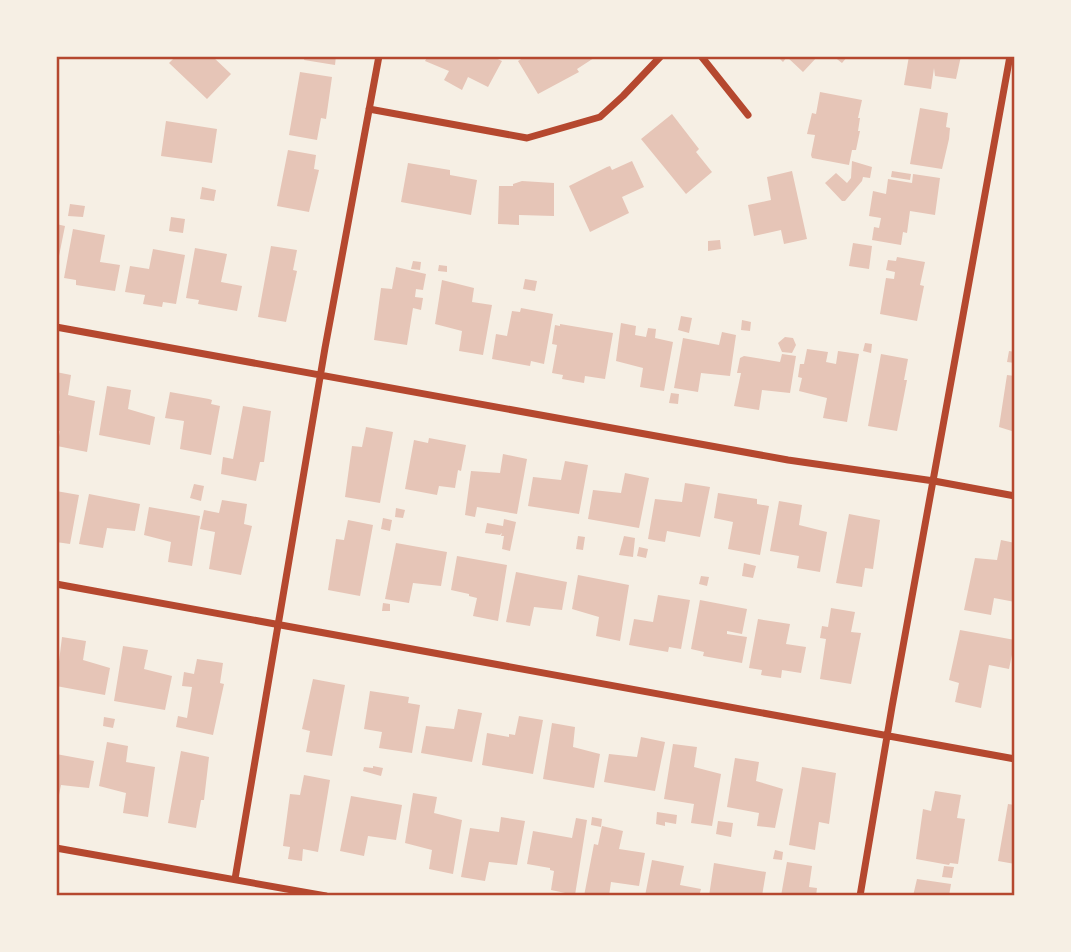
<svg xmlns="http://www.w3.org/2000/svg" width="1071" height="952" font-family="'DejaVu Sans',sans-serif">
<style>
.building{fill:#e6c5b7}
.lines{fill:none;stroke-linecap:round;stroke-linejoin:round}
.minor{stroke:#b5482f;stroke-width:7}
.neatline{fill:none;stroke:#b5482f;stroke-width:2.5}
</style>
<rect width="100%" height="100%" fill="#f6efe4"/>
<!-- building -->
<path class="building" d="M176,56H212L231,74L207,99L169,63Z
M305,56H336L335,65L304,60Z
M428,56H491L502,61L488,87L468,77L462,90L444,80L449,71L425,61Z
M526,56H597L577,69L579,72L538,94L518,61Z
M777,56H818L803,72L787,57L783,62Z
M833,56H848L842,63Z
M909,56H961L956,79L935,76L934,68L931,89L904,85Z
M300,72L332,77L326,119L321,118L317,140L289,135Z
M820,92L862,100L858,118H860L858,131H860L856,150H852L849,165L812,158L811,155L815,135L807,134L812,113L816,114Z
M920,108L948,113L946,127L950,128L949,139L942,169L910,164Z
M672,114L699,149L696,152L712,172L686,194L641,139Z
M166,121L217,129L212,163L161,156Z
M288,150L316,155L314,169L319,170L309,212L277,206Z
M632,161L644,187L622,197L629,213L590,232L569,186L607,167L610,166L612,170Z
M852,161L872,167L870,178L863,177L862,181L845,201H842L825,183L836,173L847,183L851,178Z
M408,163L450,170V175L477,180L471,215L401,202Z
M792,171L807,239L784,244L781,230L754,236L748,205L771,200L767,177Z
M892,171L911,174L910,180L891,177Z
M913,174L940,178L935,215L910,211L907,233L903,232L901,245L872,240L874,227L879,228L881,218L869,216L873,191L886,194L888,179L912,183Z
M522,181L554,183V216L519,215V225L498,224L499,186H513V184Z
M202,187L216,190L214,201L200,199Z
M70,204L85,206L83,217L68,216Z
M171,217L185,219L183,233L169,231Z
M56,224L65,226L57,266H56Z
M73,229L105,235L100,262L120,265L115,291L76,285V280L64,278Z
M720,240L721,249L708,251V241Z
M853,243L872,246L869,269L849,266Z
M271,246L297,250L293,270L297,271L286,322L258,317Z
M195,248L227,254L221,282L242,286L237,311L198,304L199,300L186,298Z
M153,249L185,255L176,304L163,302L162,307L143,304L145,295L125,292L130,266L149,269Z
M897,257L925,262L920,285L924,286L917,321L880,314L886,278L894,279L895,272L886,270L888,260L896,261Z
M413,261L421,262L420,270L411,269Z
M439,265L447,266V272L438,271Z
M396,267L426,274L423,290L416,289L415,297L423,298L421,310L413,308L407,345L374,340L381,288L392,289Z
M525,279L537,281L535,291L523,289Z
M442,280L474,288L472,302L492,305L483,355L459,351L462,331L435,324Z
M521,308L553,314L544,364L531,361L530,366L492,359L496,334L507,336L512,311L520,312Z
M681,316L692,318L689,333L678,330Z
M742,320L751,322L750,331L741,330Z
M621,323L636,326L635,335L646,337L648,328L656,329L655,338L673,342L664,391L640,387L643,368L616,361Z
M560,324L613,333L605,379L585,376L584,383L562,379L563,375L552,373L557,345L552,344L555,325L560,326Z
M722,332L736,335L730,376L701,373L698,392L674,388L683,338L719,345Z
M785,337L793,338L796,345L792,353L782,352L778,343Z
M865,343L872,344L871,353L863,351Z
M807,349L828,352L826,362L836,364L838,351L859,354L847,422L823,418L827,398L799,391L802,378L798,377L800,364H804Z
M1009,351L1015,352V363L1007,362Z
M782,354L796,356L790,393L762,390L759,410L734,406L741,373H737L740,358L744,356L780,362Z
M881,354L908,359L904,380H907L897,431L868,426Z
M56,372L71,375L68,395L95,401L87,452L57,446L60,431L56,430Z
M1007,375L1015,376V432L999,427Z
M107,386L131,390L128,409L155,417L150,445L99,435Z
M170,392L209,399L212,400L211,404L220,406L211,455L180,449L184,421L165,418Z
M671,393L679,394L678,404L669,403Z
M243,406L271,411L264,462H260L256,481L221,474L223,457L233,459Z
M366,427L393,432L380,503L345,497L352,446L362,447Z
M429,438L466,445L461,471L458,470L455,488L439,486L437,495L405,489L414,440L428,443Z
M503,454L527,459L517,514L477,507L475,517L465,515L471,471L500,473Z
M565,461L588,465L579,514L528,506L533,477L561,480Z
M625,473L649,478L639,528L588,519L593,490L621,493Z
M685,483L710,487L700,537L667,531L665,542L648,539L655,499L682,502Z
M194,484L204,486L201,501L190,498Z
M56,491L79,495L70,544L56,542Z
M718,493L757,499V504L769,506L760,555L728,549L733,522L714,518Z
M89,494L140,504L135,531L107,528L103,548L79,544Z
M222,500L247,504L244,524L252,526L241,575L209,569L215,532L200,529L204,510L219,513Z
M779,501L802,505L799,525L827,532L820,572L797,568L799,556L770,551Z
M149,507L200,516L192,566L168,562L171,542L144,535Z
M396,508L405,510L403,518L395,517Z
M849,514L880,520L873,569L865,568L862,587L836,583Z
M383,518L392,520L390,531L381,529Z
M504,519L516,522L510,551L502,549L504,536H501L502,533L500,535L485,533L487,523L503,526Z
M348,520L373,525L360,596L328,590L336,539L344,540Z
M578,536L585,537L583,550L576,549Z
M624,536L635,538L633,557L619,555Z
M1001,540L1015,543V602L994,598L991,615L964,610L975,558L997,560Z
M396,543L447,552L441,586L413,583L409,603L385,599Z
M639,547L648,549L646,558L637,556Z
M457,556L507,565L498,621L473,616L477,598L469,596V594L451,590Z
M744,563L756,566L753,578L742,576Z
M516,572L567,582L562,610L534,607L530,626L506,622Z
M578,575L629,585L620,641L596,636L599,617L572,609Z
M701,576L709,577L707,586L699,584Z
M658,595L690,600L681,649L669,647L668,652L629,645L634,619L653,622Z
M700,600L747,609L742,634L727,631V634L747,637L742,663L703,656L704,652L691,649Z
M383,603L390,604V611H382Z
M831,608L855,612L851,632L861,633L851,684L820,679L826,639L820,638L822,626L828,627Z
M758,619L790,624L786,644L806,647L801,673L782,670L781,678L761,675L762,670L749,668Z
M960,630L1015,640L1009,669L989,665L981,708L955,702L959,683L949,680Z
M62,637L86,641L83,660L110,668L105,695L56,686Z
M123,646L148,650L144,669L172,676L165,710L114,701Z
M197,659L223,663L220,683L224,684L213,735L176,727L178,716L187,718L192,687L182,686L184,672L194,674Z
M313,679L345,685L332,756L306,752L310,731L302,729Z
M370,691L409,697L408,703L420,705L412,753L379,748L382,732L364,729Z
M458,709L482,713L472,762L421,753L426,726L454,729Z
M519,716L543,720L533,774L482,765L487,733L509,737V734L515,735Z
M104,717L115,719L113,728L103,726Z
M552,723L575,727L573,747L600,754L594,788L543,779Z
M641,737L665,742L655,791L604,782L609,754L637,757Z
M107,742L128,746L126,762L155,767L148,817L123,813L126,793L99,786Z
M673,744L697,747L694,767L721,774L712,826L691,823L694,804L664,799Z
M181,751L209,757L204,800H201L196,828L168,823Z
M56,754L94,761L89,788L61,785L57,805Z
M735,758L759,762L756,781L783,789L775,828L757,826L759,813L727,807Z
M373,766L383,768L381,776L363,771L364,767L373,768Z
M802,767L836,773L829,824L819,822L815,850L789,845Z
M304,775L330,780L318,852L303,849L302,861L288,859L290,847L283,846L290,794L300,795Z
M935,791L961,795L957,818L965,819L958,864L950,863L949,865L916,859L923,809L931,811Z
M413,793L437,797L434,813L462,820L453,874L429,869L432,850L405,843Z
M351,796L402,805L396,840L368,836L364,856L340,851Z
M1008,804L1015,805V864L998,861Z
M657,812L677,815L676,824L665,822V826L656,824Z
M501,817L525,821L517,865L489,862L485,881L461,877L470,828L499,832Z
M592,817L602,819L601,827L591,825Z
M576,818L587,820L575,895L551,890L554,871L550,870V868L527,864L533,831L572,838Z
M718,821L733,823L731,837L716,834Z
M602,826L623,831L619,849L645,853L639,886L611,882L609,896H584L594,844L598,845Z
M775,850L783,852L782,860L773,859Z
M652,860L684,866L680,885L701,889L699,896H645Z
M787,862L812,866L809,887L817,888L816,896H781Z
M714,863L766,872L762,896H709Z
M944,866L954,867L952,878L942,877Z
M917,879L951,884L949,896H913Z"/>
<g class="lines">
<!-- minor -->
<path class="minor" d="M701,56L748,115
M369,109L527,138L600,117L623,96L661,56
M56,327L788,460L934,481L1015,496
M56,584L1015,759
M56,848L326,896
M235,879L325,348L379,56
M860,896L892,707L1010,56"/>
</g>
<!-- border -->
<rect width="1071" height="952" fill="none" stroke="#f6efe4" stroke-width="116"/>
<rect x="58" y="58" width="955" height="836" class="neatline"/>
</svg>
